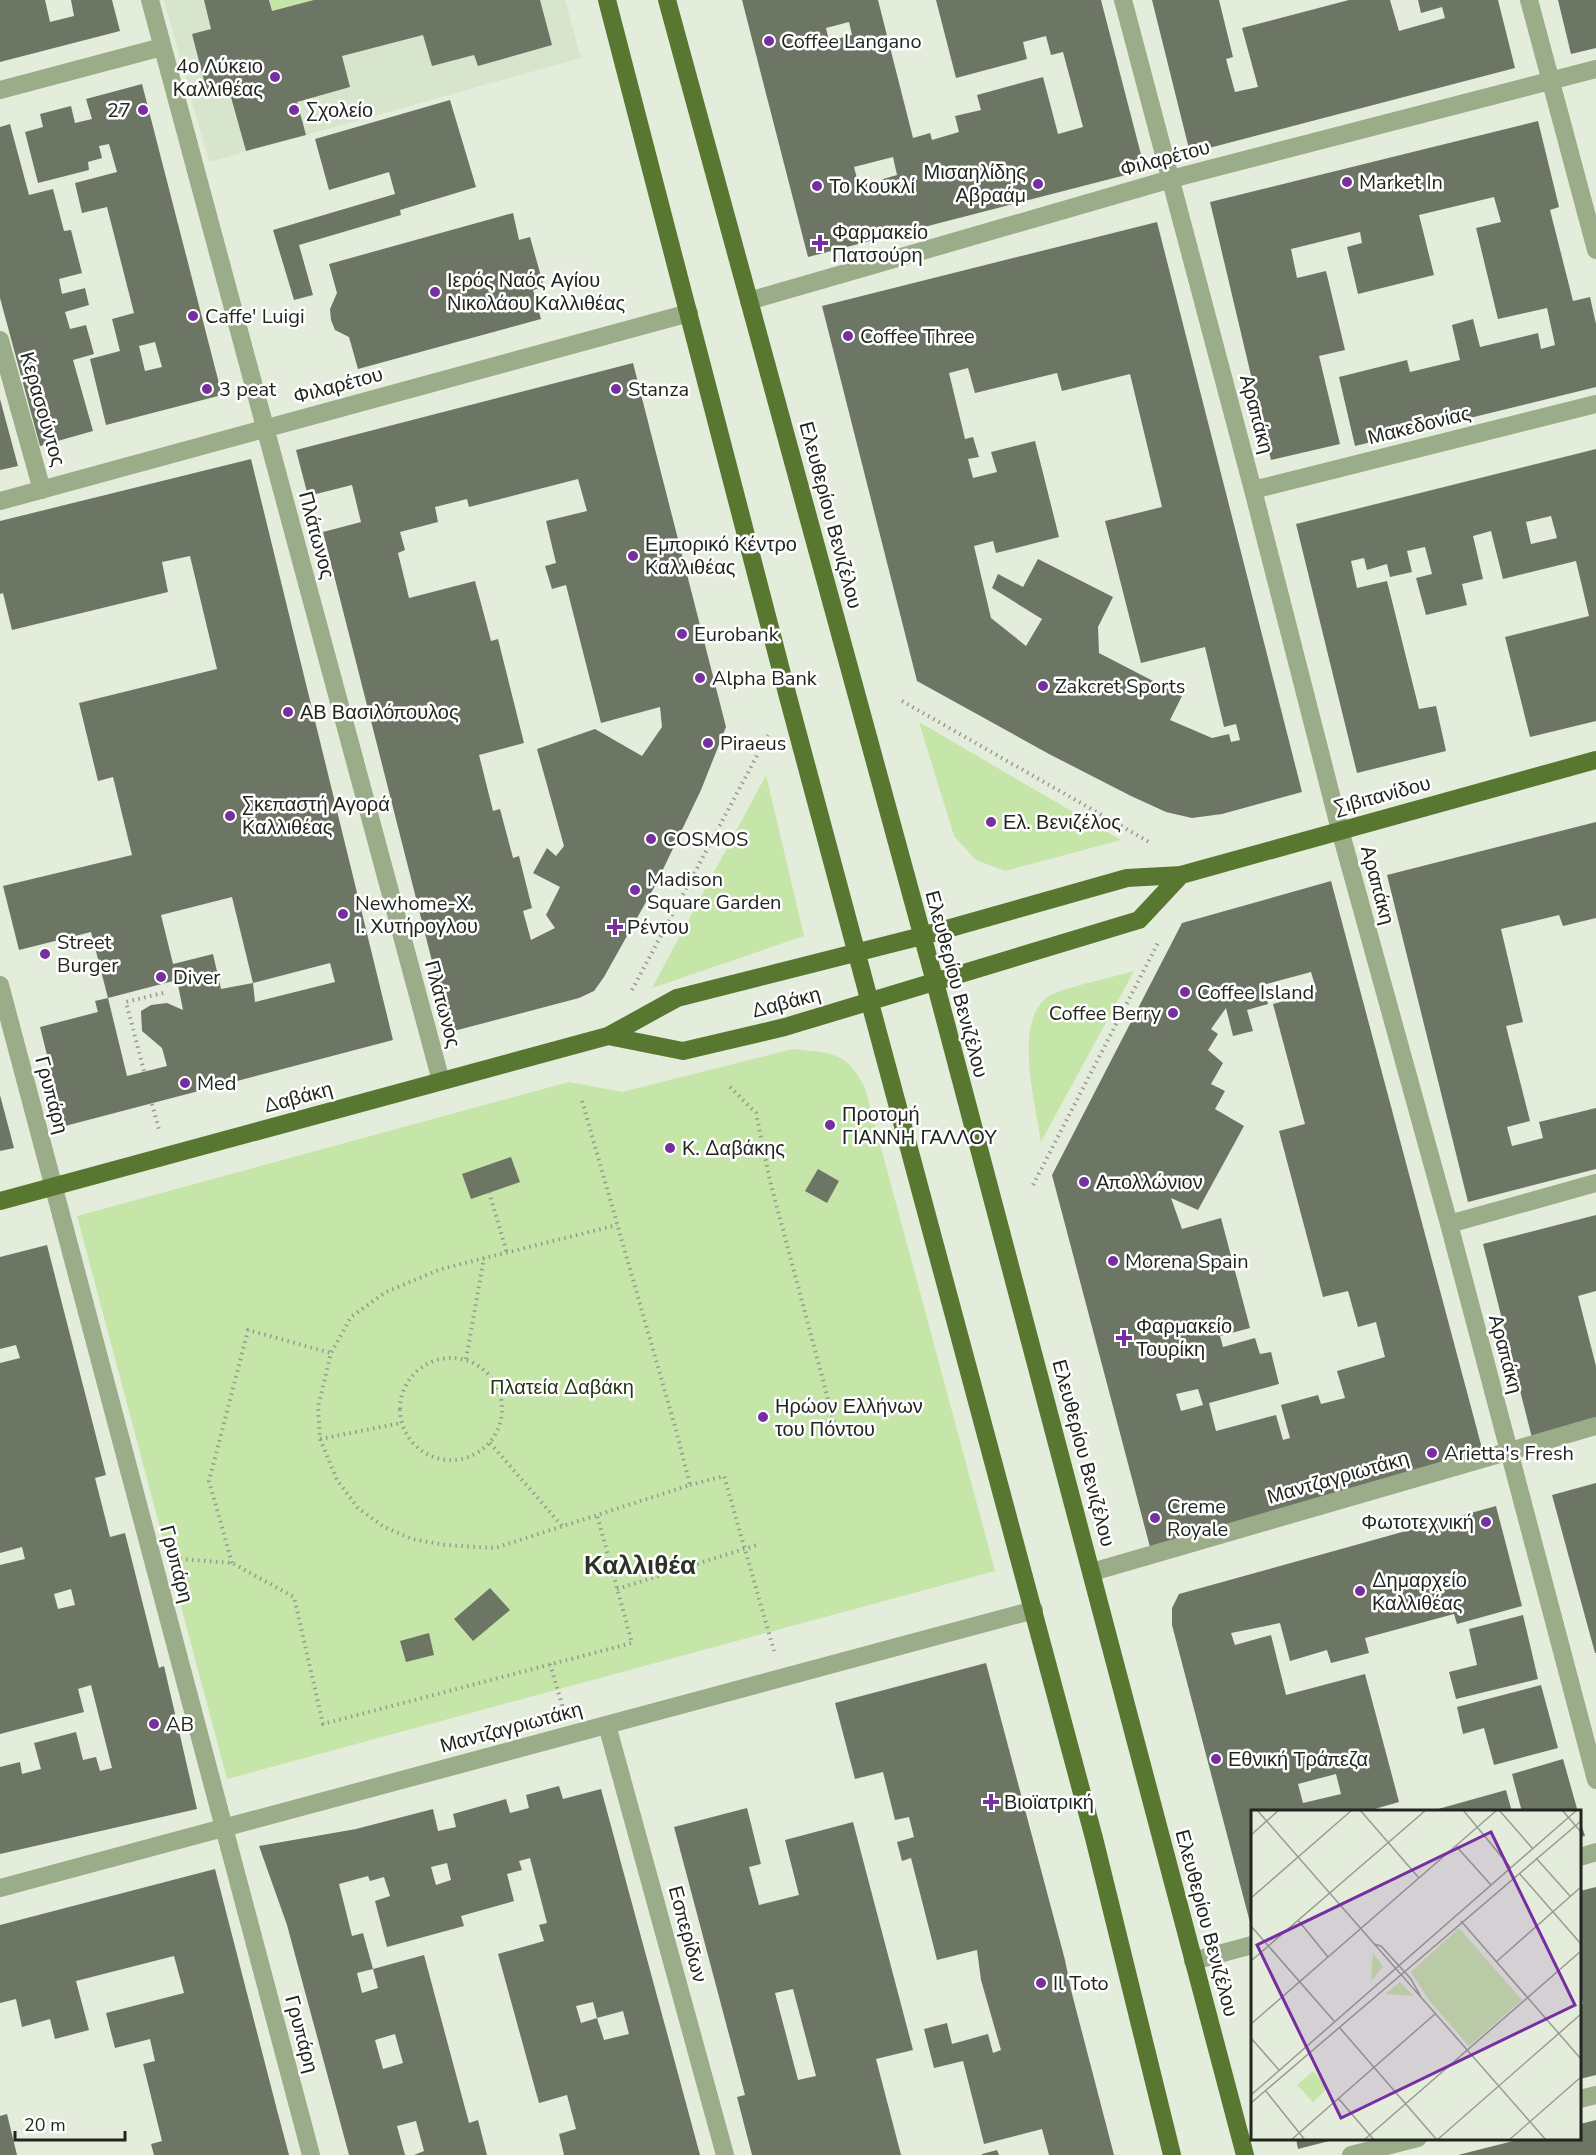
<svg xmlns="http://www.w3.org/2000/svg" width="1596" height="2155" font-family="'Nunito Sans',sans-serif">
<style>
.built{fill:#d8e5cd}
.green{fill:#c6e5a8}
.building{fill:#6d7565;fill-rule:evenodd}
.lines{fill:none;stroke-linecap:round;stroke-linejoin:round}
.path{stroke:#959c8f;stroke-width:4;stroke-dasharray:1.5 4.5;stroke-linecap:butt}
.minor{stroke:#9aac88;stroke-width:18}
.major{stroke:#587832;stroke-width:18}
.poi-dot{fill:#762ea1;stroke:#fff;stroke-width:2}
.labels{text-anchor:middle;stroke-width:5;stroke-linejoin:round;paint-order:stroke}
.poi-label{font-size:20px;fill:#232620;stroke:#fff;text-anchor:start}
.street-label{font-size:20px;fill:#232620;stroke:#fff}
.park-label{font-size:20px;fill:#263613;stroke:#fff}
.district-label{font-size:26px;font-weight:bold;fill:#2c3326;stroke:#fff}
.inset-road{fill:none;stroke:#979d91;stroke-width:1.5}
.view{fill:#762ea1;fill-opacity:0.15;stroke:#762ea1;stroke-width:3}
.inset-edge{fill:none;stroke:#232620;stroke-width:3}
</style>
<rect width="100%" height="100%" fill="#e4eddc"/>
<!-- built -->
<path class="built" d="M164,0H565L581,58L209,162Z"/>
<!-- green -->
<path class="green" d="M269,0H314L272,11Z
M919,722L1121,840L1005,871L976,860L954,836Z
M766,775L804,936L652,988Z
M1134,971L1041,1142C1036,1105 1012,1020 1049,996C1062,988 1117,976 1134,971Z
M793,1049C832,1054 846,1050 865,1088L995,1571L227,1779L77,1216L569,1082L622,1092Z"/>
<!-- building -->
<path class="building" d="M0,0H45L50,22L74,16L71,0H112L120,31L0,62Z
M204,0H269L272,11L314,0H540L552,45L478,66L474,55L432,66L423,35L342,56L350,87L297,102L306,135L246,151L229,90L208,96L192,34L211,29Z
M742,0H878L913,138L930,133L932,140L959,132L955,116L981,110L977,95L1043,77L1058,134L1083,127L1063,52L1051,55L1046,36L1023,42L1027,59L956,78L936,0H1101L1145,170L808,257ZM849,22L852,35L829,41L826,28ZM893,157L897,175L859,186L854,167Z
M1152,0H1219L1233,57L1226,59L1235,92L1258,87L1242,28L1349,0H1390L1399,31L1445,18L1442,7L1421,13L1418,0H1498L1515,68L1190,153Z
M1558,0H1596V48L1571,54Z
M142,84L222,395L106,425L90,359L120,351L112,319L134,313L107,207L82,213L75,183L117,172L109,144L99,146L102,158L88,162L89,170L38,183L25,132L43,127L40,114L71,106L75,123L92,119L86,99ZM155,342L162,367L145,371L139,346Z
M450,100L476,187L400,210L401,215L299,245L313,295L294,300L273,230L395,194L389,172L329,190L315,139Z
M1538,121L1559,207L1550,210L1573,301L1590,297L1596,324V387L1355,446L1339,377L1407,360L1410,372L1460,360L1452,325L1473,319L1480,347L1538,333L1541,349L1555,345L1547,308L1498,319L1476,228L1501,222L1494,197L1419,215L1434,275L1358,294L1347,247L1362,243L1360,232L1291,249L1297,278L1326,271L1345,350L1319,356L1340,444L1271,460L1210,202Z
M10,124L29,195L53,189L64,231L71,230L82,273L59,279L62,294L85,288L89,305L65,312L70,329L86,325L94,354L73,360L93,431L40,446L0,298V127Z
M513,213L519,240L530,237L544,287L533,290L541,319L358,369L349,337L335,330L331,320L330,309L337,293L329,264Z
M1157,222L1302,792L1222,814L1192,818L1166,812L1131,796L1049,754L917,681L822,306ZM968,368L975,393L1057,373L1062,391L1130,374L1162,507L1105,521L1141,663L1205,647L1224,727L1236,724L1240,740L1231,742L1229,734L1212,738L1170,720L1182,696L1099,653L1098,627L1113,597L1038,559L1023,587L998,574L992,588L1042,619L1026,646L991,618L974,546L993,541L996,553L1059,537L1035,441L991,452L997,472L973,478L968,459L979,457L973,437L965,439L949,373Z
M633,363L726,727L701,790L656,884L604,977L594,991L579,998L450,1032L323,532L361,522L352,485L308,496L296,450ZM578,479L587,511L546,521L556,563L545,566L552,589L566,585L601,723L660,707L662,727L642,756L595,729L537,749L564,846L556,856L547,848L533,873L560,887L546,915L555,928L531,940L523,911L532,908L519,856L513,858L500,809L493,811L479,755L524,743L498,639L491,641L475,581L409,598L398,553L405,550L400,532L438,522L435,507L467,499L469,507Z
M0,399L18,466L0,470Z
M1596,449V721L1530,737L1505,637L1589,616L1576,561L1503,579L1491,531L1473,536L1483,579L1462,584L1467,605L1426,615L1416,578L1432,574L1425,547L1407,551L1412,572L1390,577L1387,564L1367,570L1364,558L1351,561L1357,588L1387,581L1419,709L1436,706L1446,751L1357,773L1296,524ZM1551,516L1557,538L1531,544L1526,522Z
M251,459L393,1040L65,1126L40,1027L98,1012L95,1001L108,998L127,1076L167,1066L162,1048L142,1031L141,1011L151,1005L167,1003L183,1010L177,980L108,998L91,932L19,950L3,886L132,855L113,777L98,781L79,703L217,669L190,556L162,562L168,592L12,630L3,593L0,594V521ZM232,897L253,983L330,963L335,982L255,1002L253,983L221,989L213,954L173,964L161,915Z
M1596,822V918L1563,926L1559,915L1501,929L1523,1022L1506,1026L1530,1121L1507,1127L1512,1146L1543,1138L1539,1122L1596,1108V1169L1468,1202L1387,875Z
M1331,881L1484,1456L1150,1547L1052,1175L1182,923ZM1311,972L1317,992L1273,1004L1305,1124L1279,1131L1323,1297L1348,1291L1358,1327L1376,1322L1385,1357L1337,1371L1345,1398L1321,1404L1318,1395L1281,1405L1290,1438L1283,1440L1276,1415L1216,1431L1209,1403L1279,1384L1271,1352L1260,1354L1255,1338L1223,1347L1220,1336L1250,1328L1221,1218L1182,1229L1171,1198L1198,1210L1244,1126L1215,1109L1225,1091L1211,1084L1223,1063L1208,1050L1218,1034L1211,1029L1226,1008L1233,1036L1253,1031L1247,1010L1268,1004L1263,985ZM1198,1389L1203,1405L1181,1411L1176,1394Z
M0,1095L14,1148L0,1151Z
M511,1157L520,1182L471,1199L462,1174Z
M818,1169L839,1181L827,1203L805,1191Z
M1596,1215V1291L1578,1296L1596,1366V1425L1533,1442L1483,1244Z
M47,1245L106,1475L95,1478L110,1537L125,1533L159,1668L164,1666L197,1809L0,1854V1767L20,1762L22,1774L41,1769L34,1743L76,1732L83,1760L96,1757L100,1771L112,1768L91,1685L78,1689L84,1712L0,1734V1565L25,1559L22,1547L0,1553V1363L20,1358L16,1345L0,1349V1257ZM71,1589L75,1605L58,1609L54,1594Z
M1596,1483V1653H1595L1552,1495Z
M1496,1506L1522,1606L1457,1624L1454,1614L1365,1638L1369,1653L1331,1663L1327,1650L1290,1661L1280,1623L1231,1633L1235,1645L1271,1635L1286,1695L1365,1674L1399,1802L1364,1812H1252V1930L1172,1625V1608L1179,1594ZM1336,1774L1341,1794L1303,1803L1298,1784Z
M490,1588L510,1610L473,1641L454,1619Z
M1523,1615L1538,1679L1456,1699L1449,1672L1477,1665L1469,1629Z
M429,1633L434,1655L406,1662L400,1641Z
M986,1663L1065,1960L1071,1990L1114,2155H1049L1042,2129L984,2144L963,2061L934,2068L924,2029L947,2023L952,2044L988,2034L993,2053L1001,2050L981,1980L977,1950L937,1960L911,1858L902,1861L897,1842L914,1837L909,1817L895,1820L883,1772L855,1779L835,1703Z
M1541,1685L1558,1748L1494,1765L1484,1728L1463,1734L1457,1707Z
M1563,1759L1578,1812H1522L1512,1774Z
M559,1786L563,1799L601,1789L700,2155H564L559,2134L576,2129L567,2095L539,2103L498,1954L544,1941L539,1925L547,1923L530,1858L519,1861L522,1870L507,1874L514,1901L461,1916L464,1926L387,1947L375,1901L390,1896L384,1877L370,1881L368,1876L339,1884L352,1936L363,1933L373,1969L424,1955L469,2123L478,2120L487,2155H414L424,2151L416,2121L397,2126L405,2155H349L287,1925L259,1846L356,1829L433,1809L438,1831L456,1827L453,1814L506,1799L510,1813L529,1808L526,1795ZM447,1863L451,1880L436,1885L431,1867ZM373,1969L378,1988L362,1993L357,1973ZM593,2002L597,2018L623,2011L629,2034L604,2040L597,2018L581,2023L576,2006ZM395,2034L403,2063L383,2069L375,2040Z
M1506,1790L1512,1812H1431V1811Z
M747,1808L761,1864L749,1867L759,1905L799,1895L785,1840L853,1822L913,2050L876,2059L901,2155H752L737,2097L745,2095L674,1827ZM793,1989L816,2076L798,2080L775,1993Z
M1580,1820L1585,1836L1580,1837Z
M215,1869L277,2110L289,2155H154L151,2144L162,2141L143,2064L155,2061L150,2039L115,2048L106,2013L184,1993L174,1956L76,1981L89,2030L55,2039L50,2019L22,2027L16,1999L0,2003V1925Z
M1596,1887V2075L1580,2079V2005L1583,2004L1580,1990V1891Z
M7,2114L17,2155H0V2116Z
M1596,2120V2155H1458L1521,2139H1580V2124Z
M1296,2139H1337L1298,2149Z
M997,2150L999,2155H982V2154Z"/>
<g class="lines">
<!-- path -->
<path class="path" d="M902,701L1151,843
M632,990L768,735
M144,1071L126,1002L167,992
M730,1087L756,1113L770,1181L836,1429
M582,1101L676,1430L690,1485L495,1548L445,1545L412,1539L384,1527L358,1508L337,1480L320,1439L318,1407L331,1353L351,1317L386,1292L441,1269L617,1225
M152,1104L159,1130
M1033,1185L1159,941
M489,1192L507,1253
M400 1409a51 51 0 1 1 102 0a51 51 0 1 1-102 0Z
M466,1359L484,1258
M320,1439L401,1423
M490,1443L562,1526
M690,1485L724,1476L774,1651
M180,1559L232,1563L294,1597L323,1724L632,1643L597,1515
M232,1563L209,1481L248,1330L331,1353
M617,1589L760,1544
M550,1664L563,1708"/>
<!-- minor -->
<path class="minor" d="M150,0L441,1081
M1123,0L1253,490L1340,830L1449,1224L1596,1780
M1529,0L1596,250
M0,90L162,47
M749,301L1171,179L1596,69
M0,340L42,490
M1253,490L1596,404
M0,501L689,313
M0,985L311,2155
M1449,1224L1596,1183
M1092,1572L1596,1426
M607,1725L725,2155
M1580,1857L1596,1852
M0,1888L1034,1610
M1193,1961L1252,1945
M1580,2099L1596,2095
M1351,2155L1418,2138"/>
<!-- major -->
<path class="major" d="M607,0L788,697L1094,1838L1172,2155
M667,0L935,982L1245,2155
M608,1036L683,1051L785,1027L1139,920L1181,875
M0,1201L608,1036L677,998L922,936L1127,878L1181,875L1596,760"/>
</g>
<!-- markers -->
<g class="poi-dot">
<circle cx="769" cy="41" r="6"/>
<circle cx="275" cy="77" r="6"/>
<circle cx="143" cy="110" r="6"/>
<circle cx="294" cy="110" r="6"/>
<circle cx="1347" cy="182" r="6"/>
<circle cx="1038" cy="184" r="6"/>
<circle cx="817" cy="186" r="6"/>
<path d="M817 234h6v6h6v6h-6v6h-6v-6h-6v-6h6z"/>
<circle cx="435" cy="292" r="6"/>
<circle cx="193" cy="316" r="6"/>
<circle cx="848" cy="336" r="6"/>
<circle cx="207" cy="389" r="6"/>
<circle cx="616" cy="389" r="6"/>
<circle cx="633" cy="556" r="6"/>
<circle cx="682" cy="634" r="6"/>
<circle cx="700" cy="678" r="6"/>
<circle cx="1043" cy="686" r="6"/>
<circle cx="288" cy="712" r="6"/>
<circle cx="708" cy="743" r="6"/>
<circle cx="230" cy="816" r="6"/>
<circle cx="991" cy="822" r="6"/>
<circle cx="651" cy="839" r="6"/>
<circle cx="635" cy="890" r="6"/>
<circle cx="343" cy="914" r="6"/>
<path d="M612 918h6v6h6v6h-6v6h-6v-6h-6v-6h6z"/>
<circle cx="45" cy="954" r="6"/>
<circle cx="161" cy="977" r="6"/>
<circle cx="1185" cy="992" r="6"/>
<circle cx="1173" cy="1013" r="6"/>
<circle cx="185" cy="1083" r="6"/>
<circle cx="830" cy="1125" r="6"/>
<circle cx="670" cy="1148" r="6"/>
<circle cx="1084" cy="1182" r="6"/>
<circle cx="1113" cy="1261" r="6"/>
<path d="M1121 1329h6v6h6v6h-6v6h-6v-6h-6v-6h6z"/>
<circle cx="763" cy="1417" r="6"/>
<circle cx="1432" cy="1453" r="6"/>
<circle cx="1155" cy="1518" r="6"/>
<circle cx="1486" cy="1522" r="6"/>
<circle cx="1360" cy="1591" r="6"/>
<circle cx="154" cy="1724" r="6"/>
<circle cx="1216" cy="1759" r="6"/>
<path d="M988 1793h6v6h6v6h-6v6h-6v-6h-6v-6h6z"/>
<circle cx="1041" cy="1983" r="6"/>
</g>
<g class="labels">
<!-- poi labels -->
<g class="poi-label">
<text x="781" y="48">Coffee Langano</text>
<text x="263" y="73" text-anchor="end">4ο Λύκειο<tspan x="263" dy="23">Καλλιθέας</tspan></text>
<text x="131" y="117" text-anchor="end">27</text>
<text x="306" y="117">Σχολείο</text>
<text x="1026" y="179" text-anchor="end">Μισαηλίδης<tspan x="1026" dy="23">Αβραάμ</tspan></text>
<text x="1359" y="189">Market In</text>
<text x="829" y="193">Το Κουκλί</text>
<text x="832" y="239">Φαρμακείο<tspan x="832" dy="23">Πατσούρη</tspan></text>
<text x="447" y="287">Ιερός Ναός Αγίου<tspan x="447" dy="23">Νικολάου Καλλιθέας</tspan></text>
<text x="205" y="323">Caffe' Luigi</text>
<text x="860" y="343">Coffee Three</text>
<text x="219" y="396">3 peat</text>
<text x="628" y="396">Stanza</text>
<text x="645" y="551">Εμπορικό Κέντρο<tspan x="645" dy="23">Καλλιθέας</tspan></text>
<text x="694" y="641">Eurobank</text>
<text x="712" y="685">Alpha Bank</text>
<text x="1055" y="693">Zakcret Sports</text>
<text x="300" y="719">ΑΒ Βασιλόπουλος</text>
<text x="720" y="750">Piraeus</text>
<text x="242" y="811">Σκεπαστή Αγορά<tspan x="242" dy="23">Καλλιθέας</tspan></text>
<text x="1003" y="829">Ελ. Βενιζέλος</text>
<text x="663" y="846">COSMOS</text>
<text x="647" y="886">Madison<tspan x="647" dy="23">Square Garden</tspan></text>
<text x="355" y="910">Newhome-Χ.<tspan x="355" dy="23">Ι. Χυτήρογλου</tspan></text>
<text x="627" y="934">Ρέντου</text>
<text x="57" y="949">Street<tspan x="57" dy="23">Burger</tspan></text>
<text x="173" y="984">Diver</text>
<text x="1197" y="999">Coffee Island</text>
<text x="1161" y="1020" text-anchor="end">Coffee Berry</text>
<text x="197" y="1090">Med</text>
<text x="842" y="1121">Προτομή<tspan x="842" dy="23">ΓΙΑΝΝΗ ΓΑΛΛΟΥ</tspan></text>
<text x="682" y="1155">Κ. Δαβάκης</text>
<text x="1096" y="1189">Απολλώνιον</text>
<text x="1125" y="1268">Morena Spain</text>
<text x="1136" y="1333">Φαρμακείο<tspan x="1136" dy="23">Τουρίκη</tspan></text>
<text x="775" y="1413">Ηρώον Ελλήνων<tspan x="775" dy="23">του Πόντου</tspan></text>
<text x="1444" y="1460">Arietta's Fresh</text>
<text x="1167" y="1513">Creme<tspan x="1167" dy="23">Royale</tspan></text>
<text x="1474" y="1529" text-anchor="end">Φωτοτεχνική</text>
<text x="1372" y="1587">Δημαρχείο<tspan x="1372" dy="23">Καλλιθέας</tspan></text>
<text x="166" y="1731">AB</text>
<text x="1228" y="1766">Εθνική Τράπεζα</text>
<text x="1004" y="1809">Βιοϊατρική</text>
<text x="1053" y="1990">Il Toto</text>
</g>
<!-- street labels -->
<g class="street-label">
<text transform="translate(1165 158) rotate(-15)" y="7">Φιλαρέτου</text>
<text transform="translate(338 385) rotate(-15)" y="7">Φιλαρέτου</text>
<text transform="translate(43 409) rotate(74)" y="7">Κερασούντος</text>
<text transform="translate(1257 414) rotate(75)" y="7">Αραπάκη</text>
<text transform="translate(1419 425) rotate(-14)" y="7">Μακεδονίας</text>
<text transform="translate(831 515) rotate(75)" y="7">Ελευθερίου Βενιζέλου</text>
<text transform="translate(317 535) rotate(75)" y="7">Πλάτωνος</text>
<text transform="translate(1382 795) rotate(-15)" y="7">Σιβιτανίδου</text>
<text transform="translate(1378 885) rotate(75)" y="7">Αραπάκη</text>
<text transform="translate(957 984) rotate(75)" y="7">Ελευθερίου Βενιζέλου</text>
<text transform="translate(786 1002) rotate(-15)" y="7">Δαβάκη</text>
<text transform="translate(443 1004) rotate(75)" y="7">Πλάτωνος</text>
<text transform="translate(52 1095) rotate(75)" y="7">Γρυπάρη</text>
<text transform="translate(298 1097) rotate(-15)" y="7">Δαβάκη</text>
<text transform="translate(1506 1354) rotate(75)" y="7">Αραπάκη</text>
<text transform="translate(1084 1453) rotate(75)" y="7">Ελευθερίου Βενιζέλου</text>
<text transform="translate(1338 1477) rotate(-16)" y="7">Μαντζαγριωτάκη</text>
<text transform="translate(177 1564) rotate(75)" y="7">Γρυπάρη</text>
<text transform="translate(511 1727) rotate(-15)" y="7">Μαντζαγριωτάκη</text>
<text transform="translate(1207 1923) rotate(75)" y="7">Ελευθερίου Βενιζέλου</text>
<text transform="translate(688 1934) rotate(75)" y="7">Εσπερίδων</text>
<text transform="translate(302 2034) rotate(75)" y="7">Γρυπάρη</text>
</g>
<!-- park labels -->
<g class="park-label">
<text x="562" y="1394">Πλατεία Δαβάκη</text>
</g>
<!-- district labels -->
<g class="district-label">
<text x="640" y="1574">Καλλιθέα</text>
</g>
</g>
<!-- overview -->
<g transform="translate(1251 1810)">
<rect width="330" height="330" fill="#e4eddc"/>
<path d="M208,118L271,190L218,236L178,190L160,162ZM122,143L132,157L120,171ZM149,172L163,186L134,184ZM62,261L77,278L62,292L46,275Z" fill="#c6e5a8"/>
<path class="inset-road" d="M6,0L295,330M109,0L168,68M212,0L260,58M248,0L282,39M311,0L330,22M0,25L28,0M205,36L240,75M285,48L319,86M268,63L330,134M0,88L101,0M47,110L77,147M210,111L330,249M0,116L83,211M123,134L130,136L160,169L170,187M0,151L175,0M245,152L330,77M0,214L246,0M88,217L186,330M0,228L28,260M14,280L54,330M0,285L326,0M87,288L123,330M0,293L330,11M40,330L184,204M113,330L330,141M186,330L330,204M258,330L330,267"/>
<path class="view" d="M240,22L324,195L90,308L6,135Z"/>
<rect width="330" height="330" class="inset-edge"/>
</g>
<!-- scale -->
<path d="M15 2131v9h110v-9" fill="none" stroke="#232620" stroke-width="3"/>
<text x="24" y="2131" font-size="18" fill="#232620" stroke="#ffffff" stroke-width="4.5" paint-order="stroke">20 m</text>
</svg>
